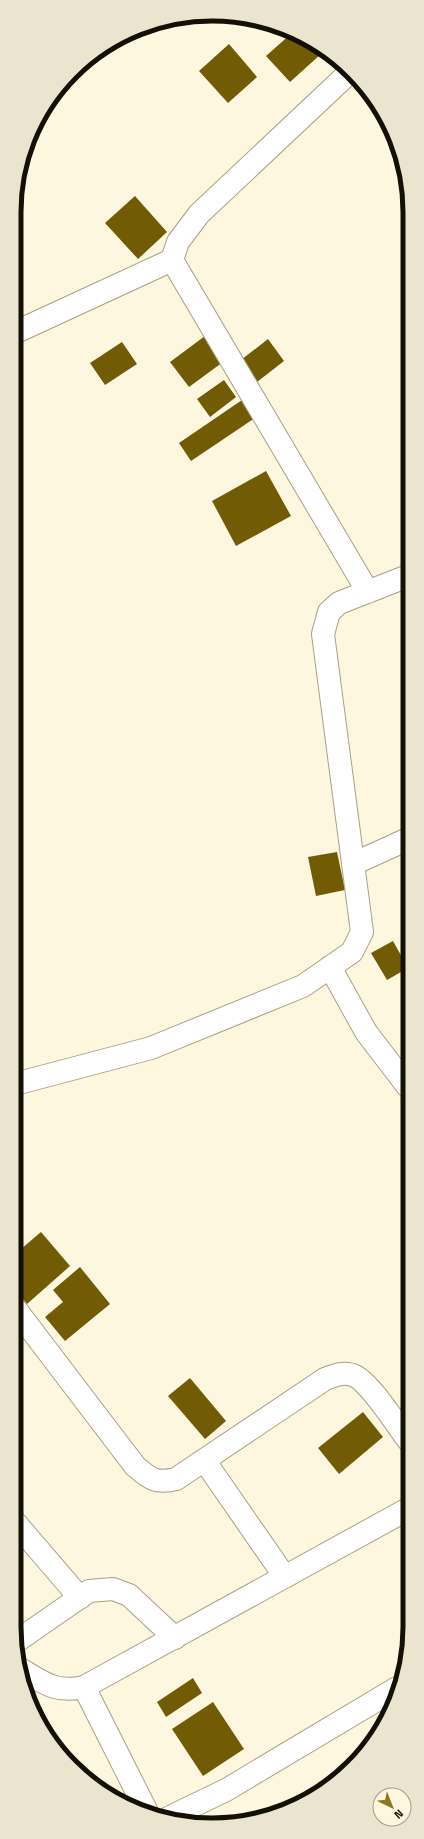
<svg xmlns="http://www.w3.org/2000/svg" width="424" height="1839" font-family="'Space Grotesk',sans-serif">
<style>
.building{fill:#715b04}
.lines{fill:none;stroke-linecap:round;stroke-linejoin:round}
.minor-casing{stroke:#a89f84;stroke-width:24}
.minor{stroke:#fff;stroke-width:22}
.rim{fill:none;stroke:#131006;stroke-width:5}
</style>
<rect width="100%" height="100%" fill="#fef7e0"/>
<!-- building -->
<path class="building" d="M293,32L300,35L310,42L321,54L290,82L266,56Z
M229,44L257,77L228,103L199,71Z
M135,196L167,232L138,259L105,223Z
M205,336L223,362L189,387L170,362Z
M268,339L284,361L257,382L241,360Z
M122,342L137,364L105,385L90,363Z
M224,380L236,397L210,417L197,399Z
M245,398L258,416L191,461L179,443Z
M266,471L291,516L236,546L212,501Z
M337,852L345,890L316,896L308,857Z
M393,941L408,968L387,980L371,953Z
M41,1232L70,1266L27,1304L14,1289V1255Z
M80,1267L110,1304L65,1341L45,1317L63,1302L53,1290Z
M14,1343L22,1352L14,1358Z
M190,1378L226,1421L205,1439L168,1396Z
M363,1412L383,1437L339,1474L318,1448Z
M193,1678L202,1693L166,1717L157,1702Z
M213,1702L244,1749L203,1776L172,1729Z"/>
<g class="lines">
<!-- minor casing -->
<g class="minor-casing">
<path id="minor" d="M351,71L199,214L178,242L172,260L368,592
M16,332L172,260
M353,864L408,839
M330,967L366,1032L408,1087
M15,1084L151,1048L303,986L352,952L362,932L323,634L329,612L339,603L408,576
M14,1307L135,1466C150,1479 156,1484 176,1479L325,1379C335,1375 345,1371 355,1376C371,1384 396,1424 408,1440
M204,1460L285,1577
M14,1521L80,1598
M17,1641L89,1591L113,1589L129,1595L175,1638
M22,1670C45,1684 57,1693 84,1687L408,1509
M84,1687L146,1810
M170,1817L226,1790L397,1688"/>
</g>
<!-- minor -->
<use href="#minor" class="minor"/>
</g>
<!-- crop -->
<path d="M0 0H424V1839H0ZM212 21H212A191 191 0 0 1 403 212V1627A191 191 0 0 1 212 1818H212A191 191 0 0 1 21 1627V212A191 191 0 0 1 212 21Z" fill="#ebe5cf" fill-rule="evenodd"/>
<path class="rim" d="M212 21H212A191 191 0 0 1 403 212V1627A191 191 0 0 1 212 1818H212A191 191 0 0 1 21 1627V212A191 191 0 0 1 212 21Z"/>
<!-- north arrow -->
<g transform="translate(392 1807) rotate(137)"><circle r="19" fill="#fef7e0" stroke="#a09b89"/>
<path d="M0-3L7 15L0 10L-7 15Z" fill="#8f761b"/>
<text y="-6" font-size="11" font-weight="bold" text-anchor="middle" fill="#131006">N</text>
</g>
</svg>
